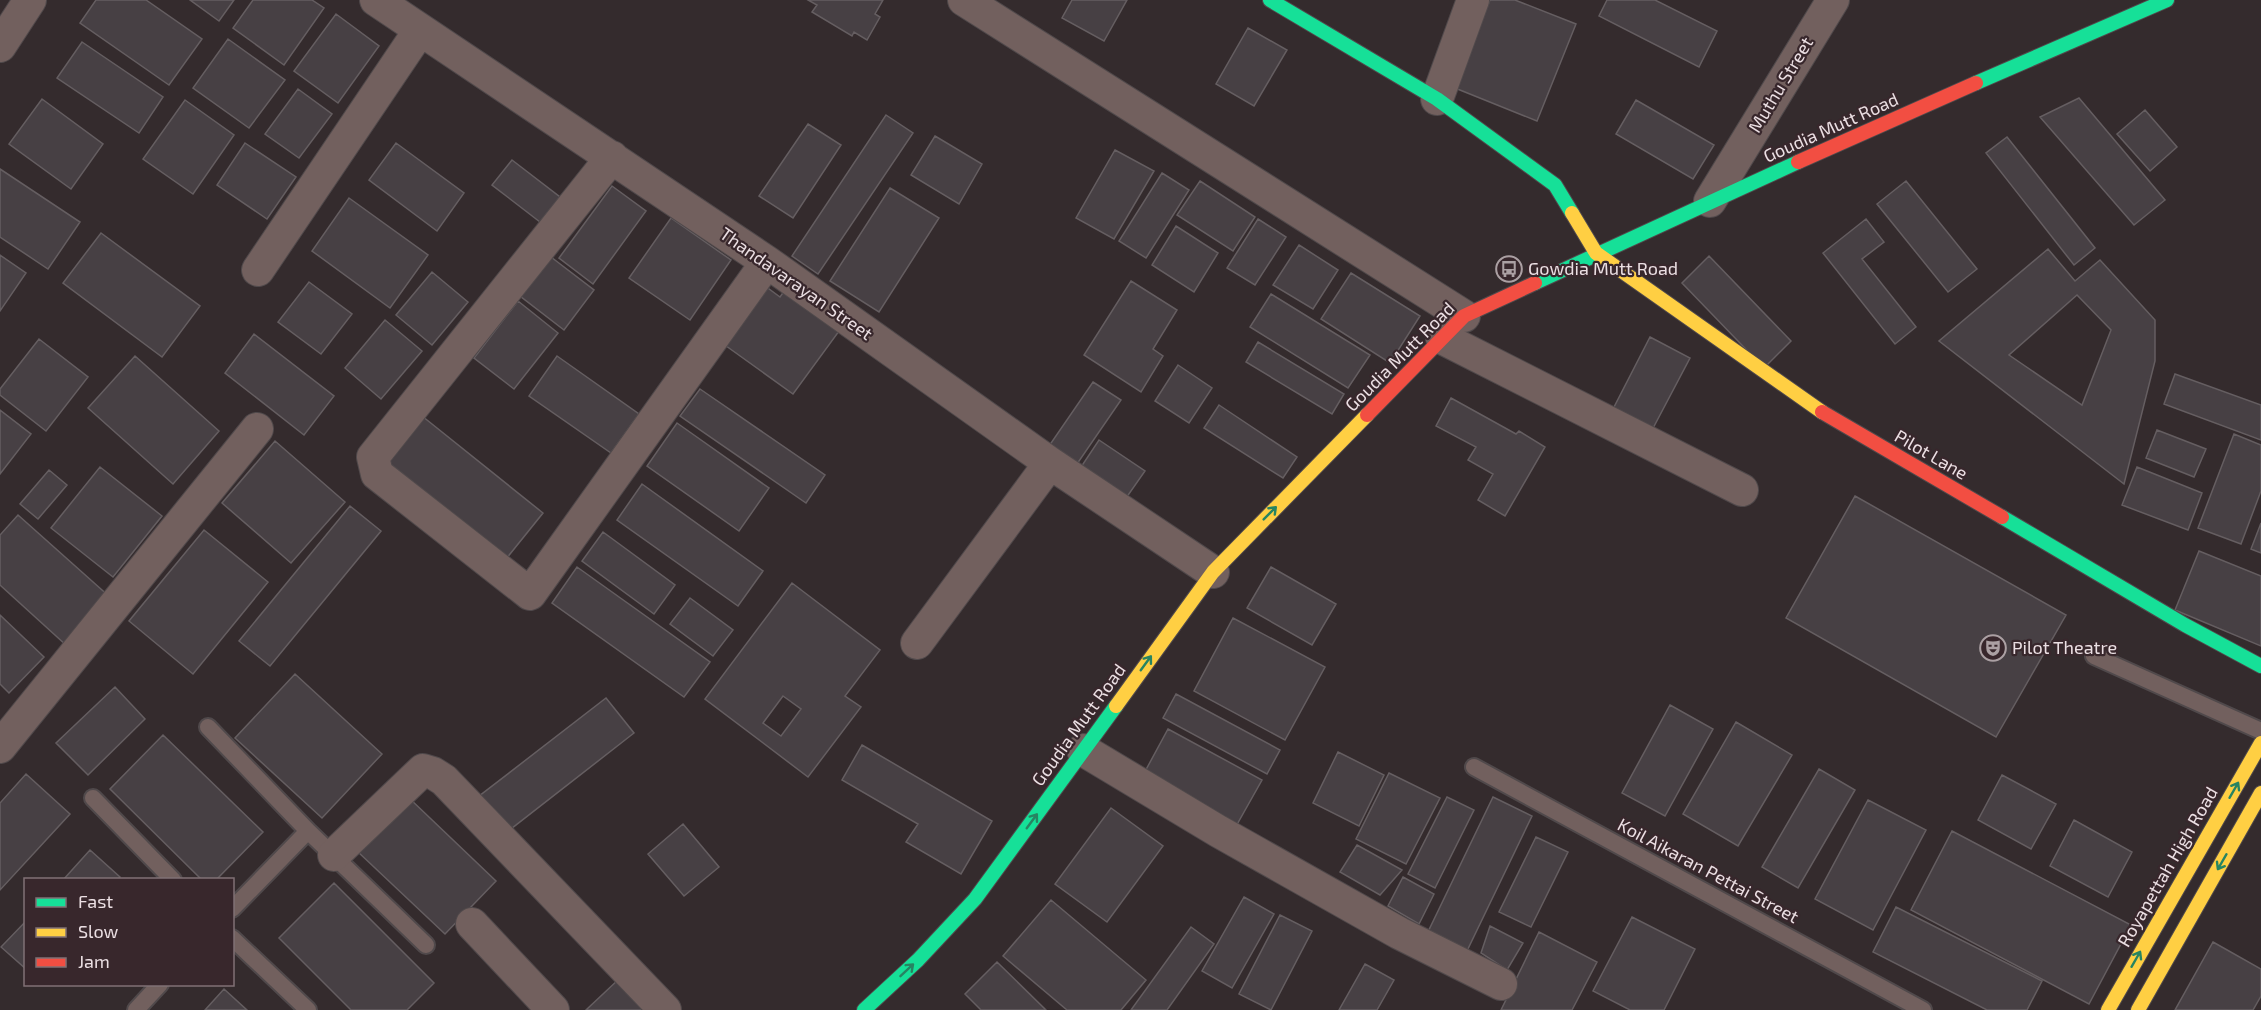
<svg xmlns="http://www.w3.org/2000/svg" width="2261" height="1010" font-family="'Exo 2',sans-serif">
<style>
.building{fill:#474044;stroke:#655e61;stroke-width:1.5;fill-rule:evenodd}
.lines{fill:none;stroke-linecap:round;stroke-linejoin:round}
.lane-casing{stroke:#50494b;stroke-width:20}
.street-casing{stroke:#50494b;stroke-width:34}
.fast-casing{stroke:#50494b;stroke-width:16}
.slow-casing{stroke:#50494b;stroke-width:16}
.jam-casing{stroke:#50494b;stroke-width:16}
.lane{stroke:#72605e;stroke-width:16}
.street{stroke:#72605e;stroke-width:32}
.fast{stroke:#16e098;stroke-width:14}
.slow{stroke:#ffcf43;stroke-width:14}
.jam{stroke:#f24e42;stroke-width:14}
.oneway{stroke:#278462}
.labels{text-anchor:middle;stroke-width:4.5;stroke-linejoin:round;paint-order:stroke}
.street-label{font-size:18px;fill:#ebdfe3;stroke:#38272c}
.poi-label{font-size:18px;fill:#ebdfe3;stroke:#38272c;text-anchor:start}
</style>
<rect width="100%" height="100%" fill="#342b2d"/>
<!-- building -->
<path class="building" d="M96,0H146L202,39L169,85L80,23Z
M190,0H234L219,21Z
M253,0H312L324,8L284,65L233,28Z
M808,0H883L875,14L880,17L867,40L854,32L852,36L812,12L817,5Z
M1072,0H1127L1104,41L1062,18Z
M1490,0H1515L1576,24L1537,121L1455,88Z
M1607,0H1655L1717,31L1699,67L1599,16Z
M336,14L379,46L338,103L294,71Z
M1248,28L1287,50L1254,106L1216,84Z
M228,39L285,80L249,128L193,88Z
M82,42L163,97L139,133L57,78Z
M298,89L332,114L299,158L265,134Z
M2079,98L2165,200L2134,225L2040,117Z
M42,99L103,144L71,189L9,144Z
M185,100L234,135L193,194L143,159Z
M1636,100L1714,145L1693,179L1616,134Z
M2145,110L2177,147L2150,171L2117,134Z
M886,115L913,133L818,274L792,256Z
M808,124L841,145L793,218L759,196Z
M935,136L982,164L959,204L911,175Z
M2007,137L2095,248L2074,265L1986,153Z
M245,143L296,177L267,219L217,185Z
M396,143L464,193L437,231L369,180Z
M1115,150L1154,171L1114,239L1076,218Z
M512,160L560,197L540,222L492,185Z
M0,169L80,222L48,269L0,237Z
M1162,173L1189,190L1146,258L1119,241Z
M1200,181L1255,217L1233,251L1177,215Z
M1906,181L1977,269L1948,292L1877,204Z
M612,186L646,211L593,284L559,258Z
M890,188L939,218L879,312L830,281Z
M349,198L428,255L390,308L312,251Z
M671,218L731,260L690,320L629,278Z
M1258,219L1286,237L1255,285L1227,268Z
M1866,219L1884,242L1862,259L1916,327L1895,344L1823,253Z
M1176,226L1218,253L1194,292L1152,265Z
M101,233L200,306L162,357L63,283Z
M1299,245L1338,270L1313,309L1273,285Z
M2048,249L2075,281L2100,260L2155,320V361L2124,484L1939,341ZM2077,295L2111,330L2082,405L2009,355Z
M0,255L26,273L0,311Z
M1709,256L1791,341L1764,368L1682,283Z
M551,257L594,290L564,330L520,296Z
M432,272L468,302L432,345L396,315Z
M1351,273L1420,316L1390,363L1321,319Z
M1131,281L1177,310L1153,349L1163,356L1141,392L1084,355Z
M309,282L352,314L321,354L278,322Z
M790,283L845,323L793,394L715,338L765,286L780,297Z
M1271,294L1370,355L1348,388L1250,327Z
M518,301L558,333L514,389L474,358Z
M385,320L422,351L381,399L345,368Z
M254,334L334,396L304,435L225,373Z
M1650,337L1690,358L1651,432L1612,411Z
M39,339L88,377L46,431L0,395V389Z
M1258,342L1344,394L1332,414L1246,362Z
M135,356L219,431L173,484L88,408Z
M557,356L639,414L611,453L529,396Z
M1178,365L1212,388L1189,423L1155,401Z
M2175,374L2261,405V440L2164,404Z
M1093,382L1121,400L1077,464L1049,446Z
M700,389L825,475L806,503L680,416Z
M1451,398L1516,434L1519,431L1545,447L1505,516L1478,500L1493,474L1468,460L1476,447L1436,426Z
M1219,405L1297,457L1283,478L1204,428Z
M0,410L31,434L0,474Z
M422,416L543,513L502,564L381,467Z
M677,423L769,488L739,531L647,466Z
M2157,430L2206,449L2194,477L2146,458Z
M2234,434L2261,445V491L2241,544L2198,528Z
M1099,440L1145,471L1124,501L1079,470Z
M275,441L345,502L291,563L222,503Z
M100,467L162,516L113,577L51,528Z
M2137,467L2202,493L2188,530L2122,505Z
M49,470L67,485L38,519L20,504Z
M642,484L763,571L738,606L617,520Z
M1855,496L2066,615L1996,737L1786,618Z
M350,506L381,531L270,666L239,641Z
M18,515L111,598L67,646L0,585V535Z
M2261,523V553L2251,549Z
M204,530L268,582L193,674L129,621Z
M603,532L675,585L654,614L582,561Z
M2199,551L2261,576V646L2175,610Z
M577,567L710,662L684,697L552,603Z
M1271,567L1336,604L1312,645L1247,608Z
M792,583L880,650L845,696L861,707L808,777L705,699ZM783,696L801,709L781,736L763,723Z
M690,598L733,630L713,656L670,624Z
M0,615L44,657L9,693L0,684Z
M1233,618L1325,667L1285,740L1194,691Z
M295,674L382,754L322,818L235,738Z
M115,687L145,719L88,775L56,743Z
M1176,694L1280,750L1267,774L1163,718Z
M606,698L634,733L502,836L474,800Z
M1670,705L1713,729L1665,816L1622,793Z
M1736,722L1792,755L1738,846L1683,814Z
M1168,729L1262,780L1235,828L1142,777Z
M163,735L263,832L216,880H202L110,789Z
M862,745L992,821L961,874L906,842L918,824L842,780Z
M1338,752L1384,775L1359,826L1313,803Z
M1819,769L1855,790L1798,888L1762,867Z
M1389,773L1440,798L1406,864L1356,839Z
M26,774L70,814L0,890V803Z
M2002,775L2056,804L2031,849L1978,820Z
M408,797L496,881L445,934L357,851Z
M1447,797L1474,810L1435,888L1408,874Z
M1493,797L1532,816L1465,955L1426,936Z
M1868,800L1926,830L1873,930L1815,899Z
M1111,808L1163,846L1107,922L1055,884Z
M2074,820L2132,852L2108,897L2050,866Z
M683,824L719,867L684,896L648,854Z
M1952,831L2131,925L2089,1004L1911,910Z
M1536,837L1568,852L1531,927L1499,912Z
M1357,845L1402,870L1380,895L1340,872Z
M90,850L120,877L117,880H63Z
M1403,877L1434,894L1419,924L1388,906Z
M334,883L434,983L407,1010H351L279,938Z
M1244,897L1274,914L1232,988L1202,971Z
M1051,900L1146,980L1121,1010H1067L1003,956Z
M1896,907L2042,981L2027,1010H1987L1873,952Z
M1280,915L1312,931L1271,1010L1239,994Z
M1632,917L1695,949L1664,1010H1630L1593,991Z
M26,921V969L1,947Z
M1490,926L1523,943L1507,970L1481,953Z
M1191,927L1214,944L1167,1010H1131Z
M1539,932L1597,962L1572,1010H1501Z
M2213,942L2261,969V996L2253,1010H2175Z
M997,962L1046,1010H981L965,994Z
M1365,964L1394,980L1377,1010H1339Z
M620,978L650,1010H586Z
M224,989L247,1010H205Z"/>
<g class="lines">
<!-- lane casing -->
<g class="lane-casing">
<path id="lane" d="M2094,656L2261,731
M208,727L308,831L426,945
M1474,767L1923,1010
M93,798L173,880
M232,909L308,831
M232,938L308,1010
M136,1010L160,984"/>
</g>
<!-- street casing -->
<g class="street-casing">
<path id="street" d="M376,0L767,262L1050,463L1213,572
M964,0L1464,316
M0,46L30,0
M1437,99L1473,0
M612,157L373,457L377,474L530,594L767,262
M1710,201L1833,0
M258,270L420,30
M1442,338L1742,490
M917,643L1050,463
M0,747L257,429
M1083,750L1218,831L1399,933L1501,984
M334,855L423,770L433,773L444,780L665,1010
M472,924L553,1010"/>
</g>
<!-- fast casing -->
<g class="fast-casing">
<path id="fast" d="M1270,0L1437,99L1555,185L1572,213
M1976,83L2167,0
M1535,283L1798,162
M2002,517L2185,625L2261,666
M864,1010L918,960L975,899L1116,706"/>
</g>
<!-- slow casing -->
<g class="slow-casing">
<path id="slow" d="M1572,213L1596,253L1822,412
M1116,706L1213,572L1367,415
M2108,1010L2261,743
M2138,1010L2261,793"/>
</g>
<!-- jam casing -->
<g class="jam-casing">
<path id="jam" d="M1798,162L1976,83
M1822,412L2002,517
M1367,415L1464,316L1535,283"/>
</g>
<!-- lane -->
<use href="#lane" class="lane"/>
<!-- street -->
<use href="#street" class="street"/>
<!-- fast -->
<use href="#fast" class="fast"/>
<!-- slow -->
<use href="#slow" class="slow"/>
<!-- jam -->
<use href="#jam" class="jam"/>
</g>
<!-- one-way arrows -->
<defs><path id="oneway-shaft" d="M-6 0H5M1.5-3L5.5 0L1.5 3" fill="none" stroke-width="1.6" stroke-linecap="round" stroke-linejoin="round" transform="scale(1.5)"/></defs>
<g class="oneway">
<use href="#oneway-shaft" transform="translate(1270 513) rotate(-45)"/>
<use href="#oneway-shaft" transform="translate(1146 663) rotate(-54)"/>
<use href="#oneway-shaft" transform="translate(2234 790) rotate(-60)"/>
<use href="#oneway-shaft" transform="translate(1032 821) rotate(-54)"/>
<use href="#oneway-shaft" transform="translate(2222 862) rotate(120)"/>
<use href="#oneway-shaft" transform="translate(2136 959) rotate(-60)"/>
<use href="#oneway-shaft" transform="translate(907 970) rotate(-43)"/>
</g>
<!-- icons -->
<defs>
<g id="bus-ring" transform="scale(1.35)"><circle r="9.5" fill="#38272c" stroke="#aba0a3" stroke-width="1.5"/><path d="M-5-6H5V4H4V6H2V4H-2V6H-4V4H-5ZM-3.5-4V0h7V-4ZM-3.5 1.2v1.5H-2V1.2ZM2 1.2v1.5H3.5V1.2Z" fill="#aba0a3"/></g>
<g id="theatre-ring" transform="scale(1.35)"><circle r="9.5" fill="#38272c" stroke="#aba0a3" stroke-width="1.5"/><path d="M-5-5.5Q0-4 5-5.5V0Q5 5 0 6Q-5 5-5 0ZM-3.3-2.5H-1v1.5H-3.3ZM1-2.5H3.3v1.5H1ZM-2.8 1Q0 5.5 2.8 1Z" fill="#aba0a3"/></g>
</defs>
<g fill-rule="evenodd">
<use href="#bus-ring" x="1509" y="269"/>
<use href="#theatre-ring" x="1993" y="648"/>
</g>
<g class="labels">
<!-- street labels -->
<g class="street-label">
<text transform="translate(1781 85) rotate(-59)" y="6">Muthu Street</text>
<text transform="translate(1831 128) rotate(-24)" y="6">Goudia Mutt Road</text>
<text transform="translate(796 284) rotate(35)" y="6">Thandavarayan Street</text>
<text transform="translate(1400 357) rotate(-45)" y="6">Goudia Mutt Road</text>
<text transform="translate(1931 455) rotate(30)" y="6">Pilot Lane</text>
<text transform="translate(1079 725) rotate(-54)" y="6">Goudia Mutt Road</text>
<text transform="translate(2168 867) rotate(-60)" y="6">Royapettah High Road</text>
<text transform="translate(1708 871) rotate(28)" y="6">Koil Aikaran Pettai Street</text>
</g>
<!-- poi labels -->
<g class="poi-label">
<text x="1528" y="275">Gowdia Mutt Road</text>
<text x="2012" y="654">Pilot Theatre</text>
</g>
</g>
<!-- legend -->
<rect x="24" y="878" width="210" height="108" fill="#38272c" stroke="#807175" stroke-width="1.5"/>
<rect x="36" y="898" width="30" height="9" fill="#16e098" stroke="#807175" stroke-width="1.5"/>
<text x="78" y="908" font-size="18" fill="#ebdfe3">Fast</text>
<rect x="36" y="928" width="30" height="9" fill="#ffcf43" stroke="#807175" stroke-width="1.5"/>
<text x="78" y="938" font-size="18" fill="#ebdfe3">Slow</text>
<rect x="36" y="958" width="30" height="9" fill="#f24e42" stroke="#807175" stroke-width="1.5"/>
<text x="78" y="968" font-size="18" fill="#ebdfe3">Jam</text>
</svg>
